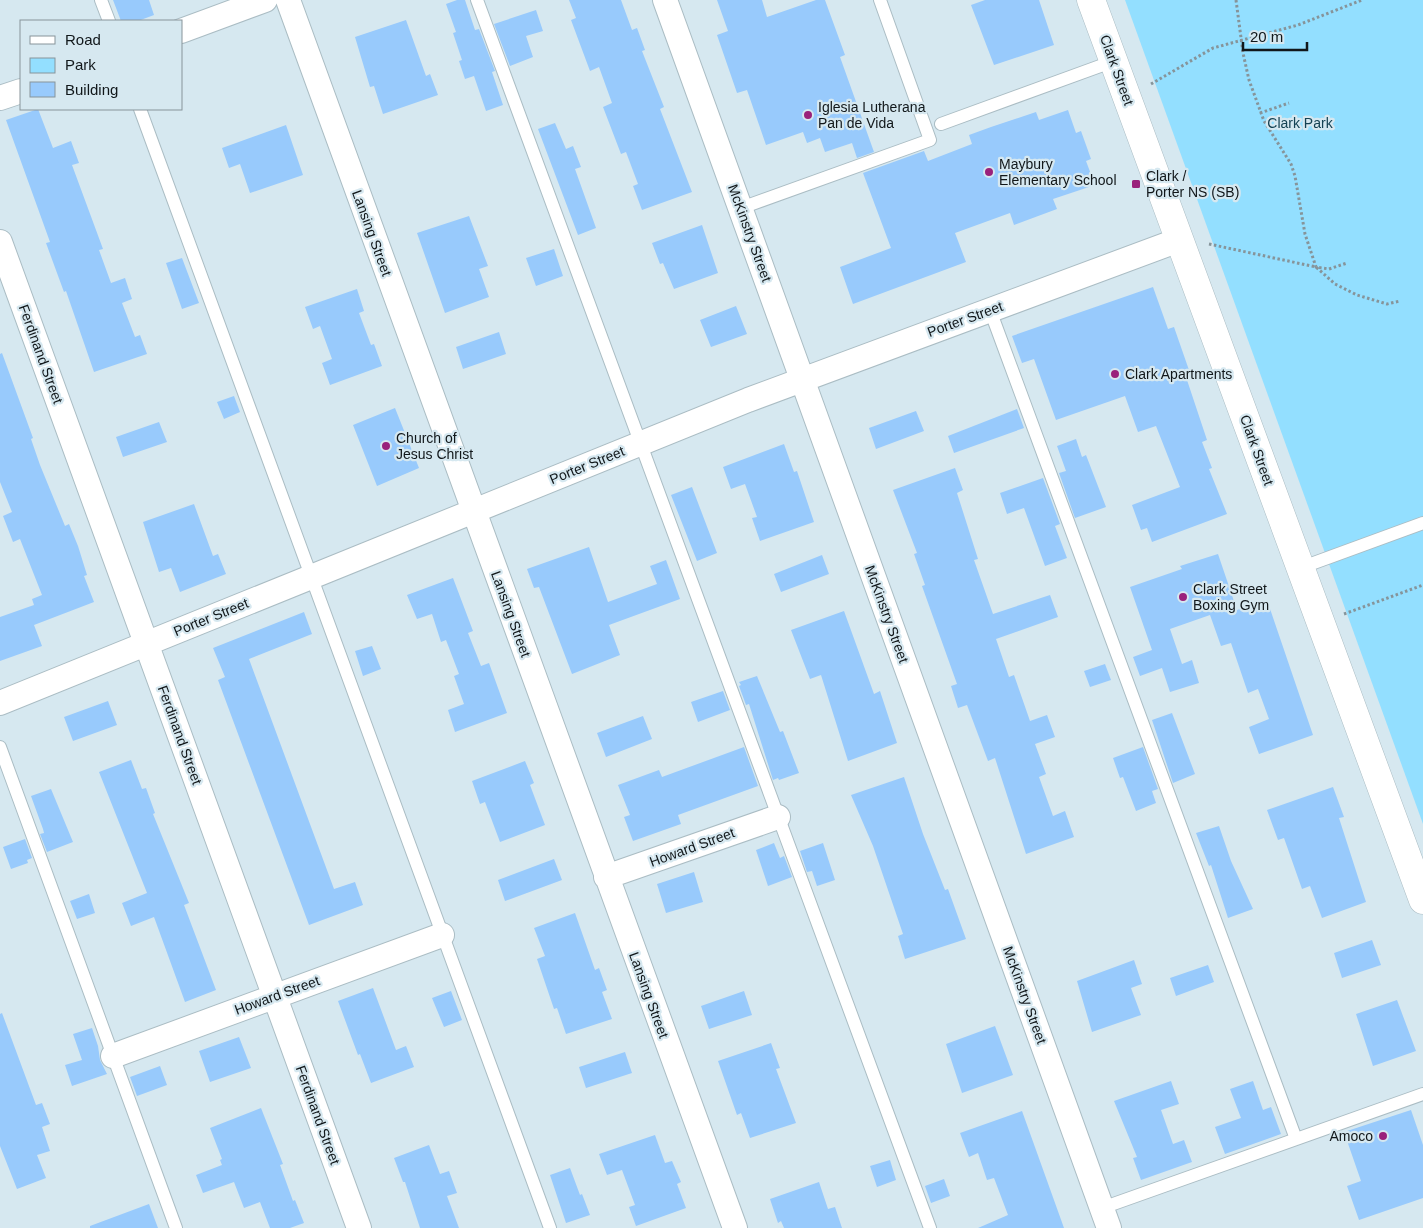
<svg xmlns="http://www.w3.org/2000/svg" width="1423" height="1228" font-family="Arial,sans-serif">
<style>
.green{fill:#93dfff}
.building{fill:#98cafc}
.lines{fill:none;stroke-linecap:round;stroke-linejoin:round}
.service-casing{stroke:#abbdc4;stroke-width:14}
.minor-casing{stroke:#abbdc4;stroke-width:26}
.tertiary-casing{stroke:#abbdc4;stroke-width:29}
.path{stroke:#86949a;stroke-width:3;stroke-dasharray:2.5 2.5;stroke-linecap:butt}
.service{stroke:#fff;stroke-width:12}
.minor{stroke:#fff;stroke-width:24}
.tertiary{stroke:#fff;stroke-width:28}
.poi-dot{fill:#9a217b;stroke:#d6e8f0;stroke-width:2}
.labels{text-anchor:middle;stroke-width:4.5;stroke-linejoin:round;paint-order:stroke}
.street-label{font-size:14px;fill:#11171a;stroke:#d6e8f0}
.poi-label{font-size:14px;fill:#11171a;stroke:#d6e8f0;text-anchor:start}
.park-label{font-size:14px;fill:#154253;stroke:#d6e8f0}
</style>
<rect width="100%" height="100%" fill="#d6e8f0"/>
<!-- green -->
<path class="green" d="M1125,0H1423V824Z"/>
<!-- building -->
<path class="building" d="M113,0H149L154,15L138,21H121Z
M457,0H465L475,30L479,29L495,71L492,72L503,105L486,111L474,76L465,79L459,61L462,60L453,33L456,32L446,4Z
M569,0H621L632,30L637,28L645,50L642,51L664,107L660,109L692,192L642,210L633,186L638,184L626,152L621,154L603,107L612,103L599,67L590,71L571,20L576,18Z
M717,0H762L767,17L816,0H825L845,55L840,57L874,152L857,158L852,143L825,152L820,138L807,143L803,132L766,145L747,90L737,93L717,35L728,31Z
M985,0H1039L1054,45L994,65L971,5Z
M536,10L543,31L526,36L533,57L510,66L494,24Z
M406,20L426,76L430,74L438,95L383,114L374,86L370,87L355,37Z
M38,109L53,148L71,141L79,163L72,165L103,249L99,250L111,283L125,278L132,299L122,303L135,337L140,335L147,354L94,372L66,291L64,292L46,243L50,242L6,120Z
M1068,110L1076,133L1081,131L1091,159L1086,161L1095,185L1053,199L1057,209L1014,225L1010,213L955,233L966,262L853,304L840,267L891,248L863,173L924,151L928,161L972,144L969,135L991,127L1036,112L1039,120Z
M555,123L566,149L573,146L581,167L575,169L596,228L578,235L538,129Z
M286,125L303,175L250,193L240,164L229,168L222,148Z
M469,216L488,266L479,269L489,297L445,313L417,233Z
M702,225L718,273L674,289L663,263L660,264L652,243Z
M554,249L563,276L536,286L526,258Z
M182,258L199,303L182,309L166,263Z
M1153,287L1168,329L1174,327L1190,373L1185,374L1207,440L1202,442L1212,468L1209,469L1227,514L1152,542L1147,528L1141,530L1132,505L1180,487L1156,426L1138,432L1125,396L1056,420L1034,359L1022,363L1012,336Z
M357,289L364,311L359,313L371,345L374,344L382,366L330,385L322,363L332,359L320,326L313,329L305,307Z
M736,306L747,334L711,347L700,320Z
M499,332L506,354L463,369L456,347Z
M2,353L33,438L31,439L40,465L65,526L69,524L78,546L87,575L84,576L94,602L34,625L42,646L0,661V617L34,605L32,599L42,595L20,539L13,542L3,516L12,512L0,482V354Z
M234,396L240,412L224,419L217,402Z
M395,408L419,468L377,486L353,425Z
M1017,409L1024,428L954,453L948,436Z
M916,411L924,431L876,449L869,428Z
M159,422L167,442L123,457L116,437Z
M1076,439L1082,457L1086,455L1106,507L1075,518L1059,473L1066,471L1057,446Z
M784,444L794,472L797,471L814,522L760,541L752,518L757,517L745,484L731,489L723,467Z
M955,468L963,490L957,493L978,559L974,560L993,614L1050,595L1058,617L996,639L1009,677L1014,675L1030,721L1047,715L1055,737L1035,744L1046,774L1039,777L1053,816L1065,811L1074,837L1026,854L995,758L988,761L967,705L958,708L951,686L957,684L922,586L925,585L914,554L917,553L893,490Z
M1043,478L1060,524L1055,526L1067,558L1045,566L1024,508L1007,514L1000,493Z
M692,487L717,553L697,561L671,495Z
M194,504L213,556L218,554L226,574L180,592L171,568L159,572L143,522Z
M589,547L608,602L657,584L650,566L666,560L680,599L609,625L620,655L572,674L539,587L534,588L527,569Z
M1218,554L1237,610L1267,600L1313,735L1259,754L1249,727L1269,719L1258,689L1248,693L1231,643L1221,646L1210,615L1170,629L1182,664L1192,660L1199,683L1170,692L1162,668L1140,676L1133,657L1152,650L1130,587L1182,569L1180,566Z
M822,555L829,574L781,592L774,574Z
M453,578L473,631L468,633L481,666L489,663L507,713L455,732L448,710L464,704L454,676L459,674L446,640L441,642L432,614L417,619L407,595Z
M844,611L874,694L880,691L897,743L848,761L821,675L810,679L791,630Z
M304,612L312,634L249,659L334,889L355,882L363,905L309,925L218,680L225,677L213,648Z
M372,646L381,669L363,676L355,651Z
M1105,664L1111,680L1090,687L1084,671Z
M757,676L780,732L783,731L799,773L779,780L778,778L773,780L749,704L746,705L739,686L741,685L739,682Z
M723,691L730,710L698,722L691,702Z
M108,701L117,725L73,741L64,717Z
M1172,713L1195,774L1173,783L1152,720Z
M643,716L652,739L606,757L597,733Z
M744,747L758,786L678,815L681,824L633,841L624,817L630,815L618,785L659,770L662,777Z
M1143,747L1158,789L1152,791L1156,803L1136,811L1123,777L1120,778L1113,758Z
M131,760L142,789L146,788L155,813L153,814L189,903L184,905L216,990L185,1002L154,917L131,926L122,903L147,893L99,772Z
M525,761L534,783L530,785L545,825L500,842L485,802L480,804L472,781Z
M904,777L923,834L945,890L948,889L966,939L905,959L898,936L903,934L873,846L851,795Z
M1333,787L1344,817L1339,818L1366,902L1322,918L1310,886L1302,889L1284,838L1278,840L1267,810Z
M51,789L73,842L47,852L40,834L44,833L43,829L31,796Z
M1219,826L1231,861L1253,909L1228,918L1211,865L1209,866L1196,833Z
M25,839L32,858L27,860L28,863L11,869L3,847Z
M774,843L780,858L784,856L792,877L768,886L756,850Z
M823,843L835,880L817,886L812,871L807,872L800,851Z
M554,859L562,880L505,901L498,880Z
M694,872L703,902L666,913L657,884Z
M89,894L95,913L77,919L70,901Z
M575,913L595,970L599,968L607,990L602,992L612,1019L566,1034L557,1008L554,1009L537,959L545,956L534,928Z
M1372,940L1381,965L1342,978L1334,953Z
M1134,960L1142,984L1131,988L1141,1015L1092,1032L1077,981Z
M1208,965L1214,982L1176,996L1170,978Z
M373,988L396,1050L406,1046L414,1067L371,1083L360,1054L358,1055L338,1001Z
M451,991L462,1020L444,1027L432,998Z
M744,991L752,1015L709,1029L701,1006Z
M1397,1000L1416,1051L1373,1066L1356,1014Z
M2,1013L36,1105L42,1103L50,1124L42,1127L50,1151L37,1155L46,1178L17,1189L0,1146V1014Z
M995,1026L1013,1075L962,1093L946,1044Z
M92,1028L98,1046L100,1060L107,1074L72,1086L65,1065L82,1060L73,1034Z
M239,1037L251,1068L210,1082L199,1051Z
M771,1043L780,1068L776,1069L796,1123L750,1138L741,1113L737,1115L718,1061Z
M625,1052L632,1073L586,1088L579,1067Z
M160,1066L167,1085L137,1096L130,1077Z
M1171,1081L1179,1104L1161,1110L1173,1144L1184,1140L1192,1162L1141,1180L1133,1158L1137,1157L1114,1101Z
M1253,1081L1263,1110L1271,1107L1281,1134L1225,1154L1215,1127L1241,1118L1230,1089Z
M261,1108L283,1164L280,1165L293,1201L295,1200L304,1223L290,1228H270L260,1202L244,1208L234,1182L203,1193L196,1175L222,1165L220,1160L222,1159L210,1128Z
M1411,1110L1423,1145V1198L1359,1220L1347,1186L1361,1181L1344,1132Z
M1022,1111L1064,1228H978L1008,1215L994,1178L987,1180L978,1153L969,1157L960,1133Z
M655,1135L665,1163L672,1161L681,1182L677,1184L686,1208L636,1226L629,1207L635,1205L622,1170L607,1175L599,1154Z
M429,1145L440,1174L449,1171L457,1193L447,1196L459,1228H420L405,1182H403L394,1158Z
M890,1160L896,1180L877,1187L870,1166Z
M570,1168L580,1195L582,1194L590,1215L566,1223L550,1175Z
M944,1179L950,1196L931,1203L925,1186Z
M819,1182L828,1209L835,1207L842,1228H784L781,1221L778,1223L770,1199Z
M149,1204L158,1228H90V1226Z"/>
<g class="lines">
<!-- service casing -->
<g class="service-casing">
<path id="service" d="M101,0L109,21
M477,0L930,1228
M140,109L550,1228
M941,124L1114,61
M741,208L930,140L880,0
M990,310L1296,1139
M1300,568L1423,523
M0,747L176,1228
M1102,1208L1423,1094"/>
</g>
<!-- minor casing -->
<g class="minor-casing">
<path id="minor" d="M288,0L735,1228
M665,0L1109,1228
M181,31L265,0
M0,98L21,91
M0,242L359,1228
M0,703L748,400L1179,240
M606,877L778,817
M113,1056L442,935"/>
</g>
<!-- tertiary casing -->
<g class="tertiary-casing">
<path id="tertiary" d="M1091,0L1423,900"/>
</g>
<!-- path -->
<path class="path" d="M1236,0L1243,53L1249,80L1264,121L1291,164L1295,176L1305,234L1316,267L1329,269L1347,263
M1151,84L1213,48L1298,25L1362,0
M1260,113L1289,103
M1209,244L1316,267L1335,284L1357,295L1387,304L1400,301
M1344,614L1423,585"/>
<!-- service -->
<use href="#service" class="service"/>
<!-- minor -->
<use href="#minor" class="minor"/>
<!-- tertiary -->
<use href="#tertiary" class="tertiary"/>
</g>
<!-- markers -->
<g class="poi-dot">
<circle cx="808" cy="115" r="5"/>
<circle cx="989" cy="172" r="5"/>
<rect x="1131" y="179" width="10" height="10" rx="2.5"/>
<circle cx="1115" cy="374" r="5"/>
<circle cx="386" cy="446" r="5"/>
<circle cx="1183" cy="597" r="5"/>
<circle cx="1383" cy="1136" r="5"/>
</g>
<g class="labels">
<!-- street labels -->
<g class="street-label">
<text transform="translate(1117 70) rotate(70)" y="5">Clark Street</text>
<text transform="translate(372 233) rotate(70)" y="5">Lansing Street</text>
<text transform="translate(750 233) rotate(70)" y="5">McKinstry Street</text>
<text transform="translate(965 319) rotate(-20)" y="5">Porter Street</text>
<text transform="translate(41 354) rotate(70)" y="5">Ferdinand Street</text>
<text transform="translate(1257 450) rotate(70)" y="5">Clark Street</text>
<text transform="translate(587 465) rotate(-22)" y="5">Porter Street</text>
<text transform="translate(511 614) rotate(70)" y="5">Lansing Street</text>
<text transform="translate(887 614) rotate(70)" y="5">McKinstry Street</text>
<text transform="translate(211 617) rotate(-22)" y="5">Porter Street</text>
<text transform="translate(180 735) rotate(70)" y="5">Ferdinand Street</text>
<text transform="translate(692 847) rotate(-20)" y="5">Howard Street</text>
<text transform="translate(277 995) rotate(-20)" y="5">Howard Street</text>
<text transform="translate(649 995) rotate(70)" y="5">Lansing Street</text>
<text transform="translate(1025 995) rotate(70)" y="5">McKinstry Street</text>
<text transform="translate(318 1115) rotate(70)" y="5">Ferdinand Street</text>
</g>
<!-- poi labels -->
<g class="poi-label">
<text x="818" y="112">Iglesia Lutherana<tspan x="818" dy="16">Pan de Vida</tspan></text>
<text x="999" y="169">Maybury<tspan x="999" dy="16">Elementary School</tspan></text>
<text x="1146" y="181">Clark /<tspan x="1146" dy="16">Porter NS (SB)</tspan></text>
<text x="1125" y="379">Clark Apartments</text>
<text x="396" y="443">Church of<tspan x="396" dy="16">Jesus Christ</tspan></text>
<text x="1193" y="594">Clark Street<tspan x="1193" dy="16">Boxing Gym</tspan></text>
<text x="1373" y="1141" text-anchor="end">Amoco</text>
</g>
<!-- park labels -->
<g class="park-label">
<text x="1300" y="128">Clark Park</text>
</g>
</g>
<!-- legend -->
<rect x="20" y="20" width="162" height="90" fill="#d6e8f0" stroke="#87949a"/>
<rect x="30" y="36" width="25" height="8" fill="#ffffff" stroke="#87949a"/>
<text x="65" y="45" font-size="15" fill="#11171a">Road</text>
<rect x="30" y="58" width="25" height="15" fill="#93dfff" stroke="#87949a"/>
<text x="65" y="70" font-size="15" fill="#11171a">Park</text>
<rect x="30" y="82" width="25" height="15" fill="#98cafc" stroke="#87949a"/>
<text x="65" y="95" font-size="15" fill="#11171a">Building</text>
<!-- scale -->
<path d="M1243 42v8h64v-8" fill="none" stroke="#11171a" stroke-width="2.5"/>
<text x="1250" y="42" font-size="15" fill="#11171a" stroke="#d6e8f0" stroke-width="4" paint-order="stroke">20 m</text>
</svg>
